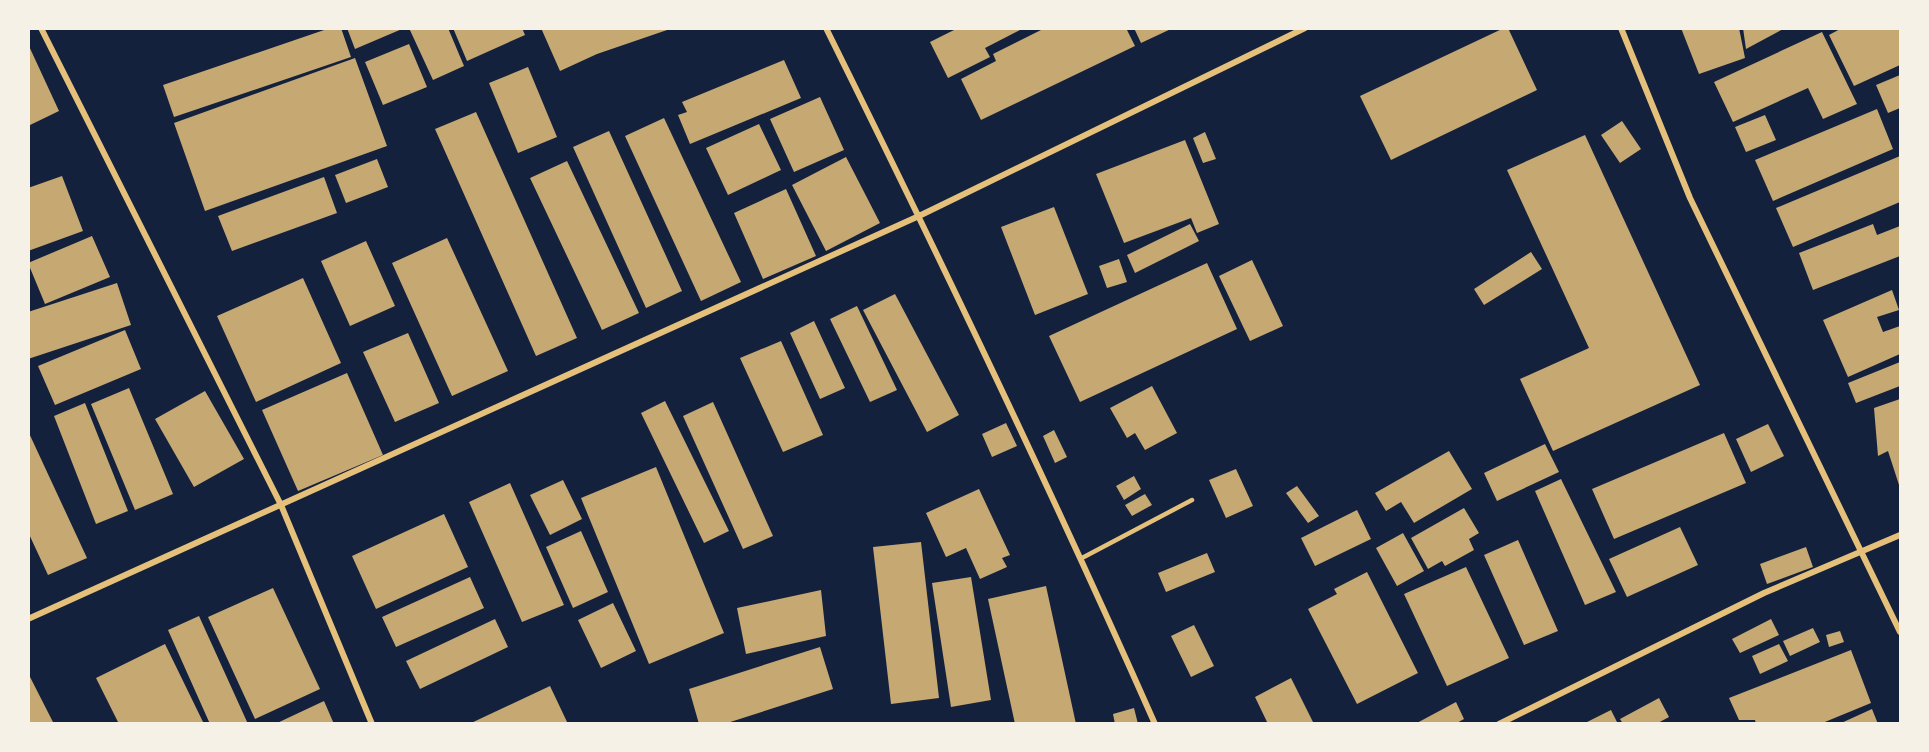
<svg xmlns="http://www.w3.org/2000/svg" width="1929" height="752" font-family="'Roboto Condensed',sans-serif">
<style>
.building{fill:#c6a872}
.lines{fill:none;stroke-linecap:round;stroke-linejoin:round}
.service{stroke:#e5c07b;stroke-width:4.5}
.minor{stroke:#e5c07b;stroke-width:6}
</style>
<rect width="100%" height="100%" fill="#14213d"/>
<!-- building -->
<path class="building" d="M330,28H341L351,57L174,117L163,85Z
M347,28H402V29L355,49Z
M409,28H448L464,66L433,80Z
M453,28H522L525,35L467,61Z
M541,28H670V29L597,54L560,71Z
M958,28H1024L985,48L990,57L948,78L930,42Z
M1045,28H1126L1135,46L981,120L961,79L996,61L993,54Z
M1134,28H1173L1141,43Z
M1504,28H1508L1537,90L1391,160L1360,96Z
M1681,28H1739L1745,58L1699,74Z
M1743,28H1785L1746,49Z
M1842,28H1900V65L1854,86L1829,35Z
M1822,32L1857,104L1823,119L1808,88L1733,122L1714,82Z
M28,44L59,111L28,126Z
M409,44L427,87L383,105L365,62Z
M355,58L387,146L205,211L174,123Z
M784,60L801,98L690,144L678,115L687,112L682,102Z
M528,67L557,137L518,153L489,83Z
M1900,75V108L1888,113L1876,85Z
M820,97L844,150L794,172L770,119Z
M1877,109L1893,149L1773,201L1755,160Z
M476,112L577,338L536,356L435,129Z
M1765,115L1776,140L1746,152L1735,127Z
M664,118L741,282L701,301L625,136Z
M1622,121L1641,149L1620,163L1601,135Z
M759,124L781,170L728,195L706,148Z
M609,131L682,291L646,308L573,147Z
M1205,132L1216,159L1203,163L1193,138Z
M1585,135L1700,385L1553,451L1520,379L1589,348L1507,170Z
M1185,140L1219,224L1197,233L1191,218L1124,243L1096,174Z
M1900,156V202L1793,247L1776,208Z
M846,157L880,223L826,251L792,185Z
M377,159L388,187L346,203L335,175Z
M567,161L639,313L602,330L530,178Z
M62,176L83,231L28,251V188Z
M324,177L337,213L232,251L218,216Z
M786,189L816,256L763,279L734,213Z
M1054,207L1088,294L1035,315L1001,227Z
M1190,224L1199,241L1135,273L1127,255Z
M1873,224L1877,235L1900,226V256L1813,290L1799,253Z
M92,236L110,277L45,304L28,263Z
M447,238L508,371L452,396L392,263Z
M366,241L395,306L350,326L321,261Z
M1531,252L1542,269L1484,305L1474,289Z
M1119,259L1127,282L1107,288L1099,266Z
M1252,260L1283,326L1250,341L1219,276Z
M1207,263L1237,329L1080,402L1049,336Z
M303,278L341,363L256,402L217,316Z
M117,283L131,325L28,359V312Z
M1892,290L1899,310L1877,317L1883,332L1900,326V354L1848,377L1823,320Z
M895,294L959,415L927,432L863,310Z
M857,306L897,390L870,402L830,319Z
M814,321L845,388L820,399L790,333Z
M125,330L141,369L55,405L38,366Z
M408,333L439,403L395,422L363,352Z
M781,341L823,435L783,452L740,358Z
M1900,362V386L1856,403L1848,383Z
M347,373L383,455L298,491L262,410Z
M1152,386L1177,433L1145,450L1135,433L1127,438L1110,408Z
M129,388L173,494L135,510L91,404Z
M205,391L244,459L194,487L155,419Z
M1900,399V488L1888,451L1878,456L1874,408Z
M665,401L729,531L704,543L641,413Z
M713,402L773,536L743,549L683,416Z
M85,403L128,511L96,524L54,416Z
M1006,423L1017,446L992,457L982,434Z
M1768,424L1784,456L1751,472L1736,439Z
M1054,430L1067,457L1055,463L1043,436Z
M28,431L87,558L48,575L28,532Z
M1724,433L1746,483L1614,539L1592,489Z
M1545,444L1559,472L1497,501L1484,473Z
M1449,451L1472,489L1414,523L1401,502L1386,511L1375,493Z
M656,467L724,633L649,664L581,498Z
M1236,469L1253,506L1226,518L1209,480Z
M1134,476L1141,489L1124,500L1116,486Z
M1561,479L1616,592L1585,605L1535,491Z
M563,480L582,519L550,535L530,495Z
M510,483L564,605L522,622L469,502Z
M1297,486L1319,516L1308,523L1286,493Z
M979,489L1010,555L1002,558L1007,567L980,579L966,548L946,557L926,513Z
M1145,494L1152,505L1132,516L1125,505Z
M1464,508L1479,533L1469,539L1474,550L1445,566L1442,561L1428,569L1411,538Z
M1357,510L1371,539L1315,566L1301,538Z
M444,514L468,567L376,609L352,556Z
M1680,527L1698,565L1627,597L1609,559Z
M581,531L608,592L573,608L546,547Z
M1403,533L1424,571L1397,586L1376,548Z
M1518,540L1558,631L1524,645L1484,555Z
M921,542L939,698L891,704L873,547Z
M1806,547L1813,567L1767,584L1760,564Z
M1207,553L1215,572L1166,592L1158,573Z
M1466,567L1509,658L1447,686L1404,594Z
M1367,572L1418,673L1357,704L1308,609L1337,594L1334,589Z
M470,577L484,608L396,647L382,617Z
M971,577L991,700L951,707L932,583Z
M1046,586L1076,724H1015L988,599Z
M273,588L320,689L255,719L208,617Z
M821,590L826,636L746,654L737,608Z
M613,603L636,651L601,668L578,620Z
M199,616L248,724H210L168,630Z
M495,619L508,647L420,689L406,661Z
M1771,619L1779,635L1740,653L1732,639Z
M1194,625L1214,666L1191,677L1171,636Z
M1813,628L1820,642L1790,656L1783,641Z
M1840,631L1844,642L1829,647L1826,635Z
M165,644L204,724H119L96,678Z
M1779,644L1788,661L1760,674L1752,656Z
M820,647L833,689L724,724H699L689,689Z
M1851,650L1871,703L1820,724H1756L1755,720H1739L1729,698Z
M28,673L54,724H28Z
M1291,678L1314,724H1268L1255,697Z
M550,686L568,724H469Z
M1659,698L1669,717L1656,724H1623L1620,719Z
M324,701L334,724H275Z
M1456,702L1464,719L1455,724H1415Z
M1134,708L1138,724H1115L1113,714Z
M1872,709L1878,724H1839Z
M1611,710L1618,724H1583Z"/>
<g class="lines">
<!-- service -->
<path class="service" d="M1082,558L1192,500"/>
<!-- minor -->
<path class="minor" d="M41,28L281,505L372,724
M826,28C940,258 1051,489 1155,724
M1621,28L1690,198L1900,632
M28,619L919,216L1305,28
M1499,724L1764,593L1900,535"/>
</g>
<!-- border -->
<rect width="1929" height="752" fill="none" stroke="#f6f1e7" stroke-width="60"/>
</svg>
